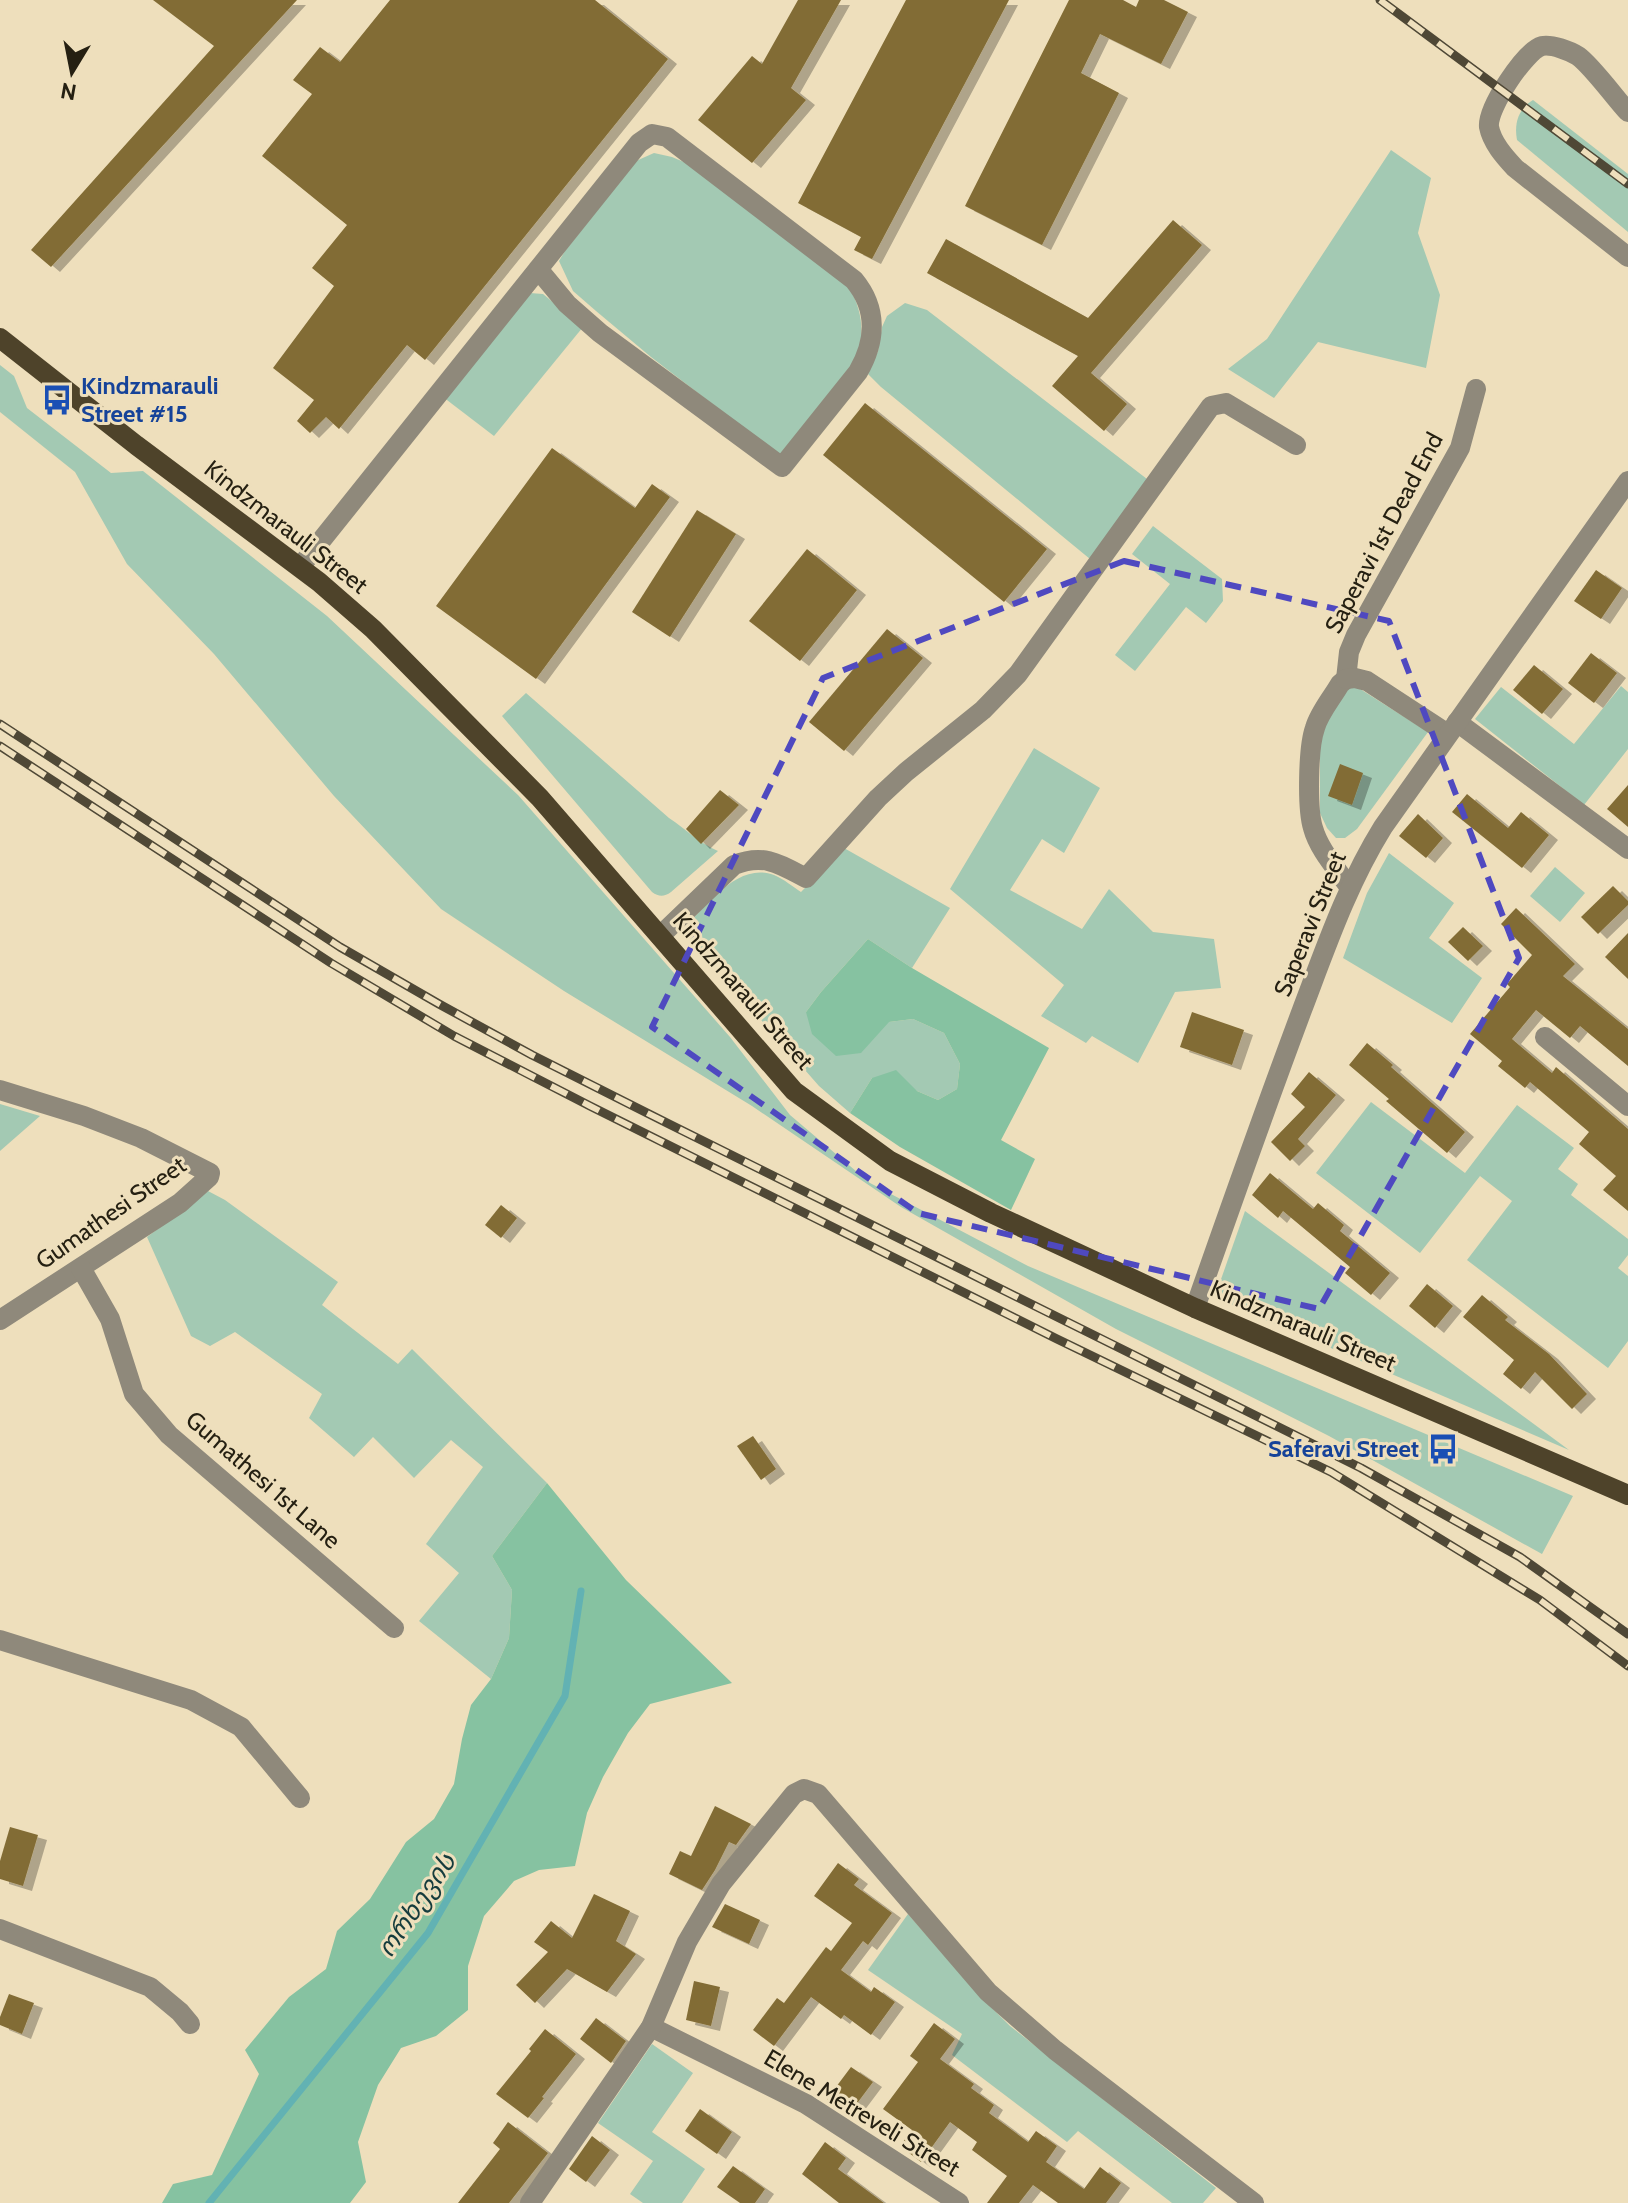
<svg xmlns="http://www.w3.org/2000/svg" width="1628" height="2203" font-family="Cabin,'Noto Sans Georgian',sans-serif">
<style>
.green{fill:#a3c9b3}
.forest{fill:#86c2a1}
.lines{fill:none;stroke-linecap:round;stroke-linejoin:round}
.stream{stroke:#62b2b3;stroke-width:7}
.building{fill:#826c35;filter:url(#shadow)}
.minor{stroke:#8f897b;stroke-width:20}
.major{stroke:#4e432a;stroke-width:20}
.rail-casing{stroke:#4f4836;stroke-width:9}
.rail{stroke:#eedfbc;stroke-width:6;stroke-dasharray:18;stroke-linecap:butt}
.marked{fill:none;stroke:#4f49c0;stroke-width:6;stroke-dasharray:16 10;stroke-linejoin:round}
.labels{text-anchor:middle;stroke-width:6;stroke-linejoin:round;paint-order:stroke}
.transit-label{font-size:24px;font-weight:bold;fill:#164399;stroke:#eedfbc;text-anchor:start}
.street-label{font-size:24px;fill:#252012;stroke:#eedfbc}
.water-label{font-size:26px;font-style:italic;fill:#153c3d;stroke:#eedfbc}
</style>
<defs>
<filter id="shadow"><feDropShadow dx="9" dy="5" stdDeviation="0" flood-color="#0004"/></filter>
</defs>
<rect width="100%" height="100%" fill="#eedfbc"/>
<g class="green">
<path d="M1533 100 1628 174V232L1517 140C1514 124 1518 109 1533 100Z"/>
<polygon points="1391,150 1431,178 1418,233 1440,295 1426,368 1318,342 1274,398 1228,369 1267,339"/>
<path d="M654 153 672 157 691 165 849 286C864 315 865 336 854 367L780 456 651 357 596 311 573 291 559 261 565 251 636 161Z"/>
<polygon points="530,293 543,294 583,327 494,436 443,397"/>
<polygon points="905,303 927,310 1147,479 1090,559 881,387 868,374 878,351 882,327 887,316"/>
<polygon points="0,365 14,376 27,408 111,473 143,471 327,616 518,795 730,1037 790,1115 870,1183 1028,1266 1573,1496 1542,1554 1329,1436 1116,1329 901,1207 752,1106 564,991 441,909 334,796 214,654 127,564 75,472 0,412"/>
<polygon points="1153,526 1222,579 1223,601 1206,623 1186,607 1135,671 1115,655 1170,584 1132,554"/>
<polygon points="1621,686 1628,692 1628,749 1584,805 1475,719 1501,687 1574,744"/>
<polygon points="1351,687 1357,687 1428,732 1357,829 1345,838 1336,838 1327,828 1320,813 1320,737 1338,694"/>
<path d="M526 693 669 818C686 829 699 843 718 851L671 892C664 897 659 897 652 892L502 716Z"/>
<polygon points="1034,748 1100,788 1064,853 1042,839 1010,890 1082,929 1109,889 1153,932 1214,939 1221,988 1175,992 1138,1063 1092,1036 1086,1043 1041,1016 1064,985 950,889"/>
<path d="M844 848 950 908 912 968 868 939 821 992 806 1012 889 1022 913 1019 944 1033 960 1064 957 1089 938 1100 917 1091 872 1078 850 1113 819 1086 682 930C706 907 737 861 774 875 784 879 793 887 801 892Z"/>
<polygon points="1389,853 1454,903 1429,938 1482,978 1452,1023 1343,958 1367,893"/>
<polygon points="1555,867 1585,893 1560,922 1530,896"/>
<polygon points="1371,1102 1465,1173 1517,1105 1574,1148 1558,1169 1578,1184 1571,1195 1628,1239 1628,1255 1618,1268 1628,1276 1628,1341 1608,1368 1467,1260 1512,1201 1480,1176 1420,1253 1316,1173"/>
<polygon points="0,1104 40,1116 0,1151"/>
<polygon points="208,1191 225,1200 338,1282 322,1305 398,1364 412,1349 547,1483 492,1556 512,1590 509,1638 491,1679 419,1621 459,1573 426,1544 483,1467 451,1440 414,1478 373,1437 354,1457 309,1418 322,1394 235,1332 210,1346 191,1336 147,1237"/>
<polygon points="1245,1211 1569,1450 1237,1308 1222,1299 1219,1285"/>
<polygon points="908,1914 978,1994 1010,2026 1216,2188 1203,2203 1172,2203 1078,2131 1067,2142 952,2055 962,2034 868,1970"/>
<polygon points="652,2044 693,2073 652,2132 705,2169 682,2203 643,2203 630,2194 653,2161 598,2123"/>
</g>
<g class="forest">
<polygon points="868,939 912,968 1049,1048 1001,1140 1035,1159 1011,1210 900,1147 850,1113 872,1078 896,1070 917,1091 938,1100 957,1089 960,1064 944,1033 913,1019 889,1022 861,1053 836,1056 812,1034 806,1012 821,992"/>
<polygon points="547,1483 626,1580 732,1683 650,1704 628,1733 603,1777 587,1813 575,1866 539,1870 514,1881 484,1916 468,1966 468,2010 436,2036 401,2048 378,2085 358,2142 366,2182 350,2203 162,2203 173,2184 212,2175 259,2074 245,2050 289,1997 326,1969 337,1931 370,1899 406,1842 434,1819 454,1784 462,1739 471,1705 491,1679 509,1638 512,1590 492,1556"/>
</g>
<g class="lines">
<polyline class="stream" points="209,2203 428,1933 565,1696 581,1591"/>
</g>
<g class="building">
<polygon points="153,0 297,0 51,267 31,250 214,46"/>
<polygon points="390,0 595,0 668,59 425,360 407,345 339,429 326,417 310,433 297,421 314,400 273,368 334,286 312,268 347,225 262,156 312,94 293,80 320,47 340,62"/>
<polygon points="798,0 841,0 791,88 806,100 752,163 698,120 752,56 762,64"/>
<polygon points="906,0 1009,0 872,259 854,250 861,237 798,203"/>
<polygon points="1069,0 1123,0 1136,7 1139,0 1164,0 1188,12 1161,64 1100,34 1081,73 1119,93 1042,245 965,206"/>
<polygon points="1173,220 1202,245 1091,373 1127,404 1104,431 1052,386 1078,356 927,273 946,239 1088,318"/>
<polygon points="865,403 1047,549 1004,602 823,455"/>
<polygon points="552,448 635,508 652,484 670,497 536,679 436,606"/>
<polygon points="697,510 736,534 670,637 632,612"/>
<polygon points="807,549 857,590 800,661 749,621"/>
<polygon points="1596,570 1622,588 1601,619 1574,601"/>
<polygon points="887,629 923,658 844,751 809,722"/>
<polygon points="1591,653 1617,673 1594,703 1568,683"/>
<polygon points="1534,665 1563,689 1542,714 1513,690"/>
<polygon points="1340,764 1363,773 1352,805 1328,796"/>
<polygon points="1628,785 1628,827 1607,809"/>
<polygon points="720,790 739,805 701,844 686,829"/>
<polygon points="1467,794 1508,828 1521,812 1549,835 1522,868 1452,812"/>
<polygon points="1418,814 1443,838 1426,858 1399,836"/>
<polygon points="1613,886 1628,901 1628,905 1598,934 1581,917"/>
<polygon points="1516,908 1575,964 1563,976 1628,1029 1628,1066 1580,1026 1570,1038 1536,1010 1512,1039 1552,1073 1556,1067 1628,1129 1628,1211 1603,1190 1616,1176 1579,1144 1589,1132 1530,1082 1525,1088 1498,1066 1502,1061 1470,1034 1510,987 1507,984 1532,955 1501,924"/>
<polygon points="1463,927 1483,946 1468,961 1448,942"/>
<polygon points="1628,933 1628,979 1605,957"/>
<polygon points="1192,1012 1244,1030 1232,1065 1180,1047"/>
<polygon points="1367,1043 1393,1065 1391,1067 1465,1132 1447,1153 1386,1101 1389,1099 1349,1065"/>
<polygon points="1309,1072 1336,1095 1298,1139 1305,1146 1290,1161 1271,1142 1305,1107 1291,1094"/>
<polygon points="1270,1173 1313,1209 1318,1203 1344,1225 1340,1231 1390,1273 1371,1295 1345,1273 1350,1267 1283,1211 1278,1218 1252,1195"/>
<polygon points="501,1205 517,1218 501,1238 485,1225"/>
<polygon points="1427,1284 1453,1306 1435,1328 1409,1306"/>
<polygon points="1482,1295 1508,1317 1505,1320 1549,1354 1587,1394 1572,1409 1535,1372 1521,1389 1503,1374 1514,1360 1463,1317"/>
<polygon points="753,1436 776,1469 761,1480 737,1446"/>
<polygon points="715,1806 751,1824 736,1845 729,1842 715,1870 702,1890 669,1874 680,1851 691,1856"/>
<polygon points="10,1827 38,1835 23,1886 0,1879 0,1861"/>
<polygon points="838,1863 859,1879 854,1885 892,1913 868,1945 863,1941 841,1970 871,1992 874,1987 895,2002 871,2035 844,2015 841,2019 811,1997 774,2046 753,2030 777,1998 784,2003 826,1947 831,1951 852,1923 814,1896"/>
<polygon points="594,1894 630,1911 616,1941 636,1954 607,1992 567,1969 535,2003 516,1985 548,1952 534,1942 551,1921 572,1938"/>
<polygon points="725,1904 760,1920 749,1944 712,1927"/>
<polygon points="694,1981 720,1987 711,2026 686,2020"/>
<polygon points="9,1994 34,2003 22,2034 0,2025 0,2017"/>
<polygon points="596,2018 626,2041 611,2063 580,2039"/>
<polygon points="934,2023 955,2039 940,2059 974,2084 971,2088 994,2105 989,2113 1028,2142 1036,2131 1057,2146 1046,2162 1084,2189 1100,2167 1121,2183 1106,2203 1058,2203 1033,2185 1019,2203 987,2203 1007,2176 972,2150 977,2142 950,2122 921,2162 900,2146 912,2130 883,2109 918,2062 910,2056"/>
<polygon points="545,2029 576,2054 542,2097 544,2098 528,2118 496,2094 531,2051 529,2049"/>
<polygon points="851,2067 873,2082 849,2114 827,2099"/>
<polygon points="700,2109 732,2132 717,2154 685,2131"/>
<polygon points="508,2122 548,2153 509,2203 458,2203 500,2149 493,2143"/>
<polygon points="592,2136 610,2150 586,2182 569,2169"/>
<polygon points="825,2142 846,2158 838,2169 884,2203 839,2203 802,2174"/>
<polygon points="733,2166 765,2189 755,2203 740,2203 717,2187"/>
</g>
<g class="lines">
<g class="minor">
<path d="M1628 112C1615 98 1592 66 1578 56 1570 51 1552 44 1542 46 1525 51 1487 108 1489 127 1492 143 1505 157 1515 168L1628 257"/>
<path d="M300 567 639 143 652 134 667 137 854 280C878 309 876 341 858 372L782 467 600 333 567 304 538 269"/>
<polyline points="1346,679 1349,652 1356,635 1460,448 1476,389"/>
<path d="M1346 679 1340 684C1332 698 1319 713 1315 728 1308 747 1307 809 1313 828 1319 850 1337 869 1350 888"/>
<polyline points="1346,679 1355,678 1367,681 1448,734"/>
<polyline points="1457,722 1628,849"/>
<path d="M660 936 734 865C764 853 780 864 806 878L878 798 906 772 983 710 1018 674 1211 406 1226 403 1296 445"/>
<polyline points="1545,1037 1628,1106"/>
<polyline points="0,1090 84,1116 141,1138 210,1173 209,1177 180,1203 0,1320"/>
<polyline points="81,1268 110,1319 134,1394 169,1435 394,1628"/>
<path d="M1195 1308C1230 1208 1265 1109 1302 1010 1326 947 1347 885 1383 827L1628 481"/>
<polyline points="0,1640 191,1700 241,1727 300,1798"/>
<polyline points="0,1929 150,1987 180,2012 190,2024"/>
<polyline points="651,2027 806,2104 959,2203"/>
<polyline points="530,2203 651,2027 687,1942 721,1884 794,1794 804,1789 818,1794 988,1992 1055,2050 1254,2203"/>
</g>
<polyline class="major" points="0,338 136,445 319,582 373,629 540,798 794,1091 890,1161 991,1213 1195,1308 1628,1495"/>
<g class="rail-casing">
<g id="rail">
<polyline points="1380,0 1628,184"/>
<polyline points="0,724 340,947 439,1004 532,1055 667,1123 1361,1468 1520,1557 1628,1634"/>
<polyline points="0,746 331,963 454,1036 590,1106 1057,1339 1331,1472 1540,1600 1628,1666"/>
</g>
</g>
<use href="#rail" class="rail"/>
</g>
<path class="marked" d="M1124 561 1389 621 1519 958 1319 1309 918 1213 652 1027 823 678Z"/>
<defs>
<g id="bus-bare" transform="scale(2.4)"><path d="M-5-6H5V4H4V6H2V4H-2V6H-4V4H-5ZM-3.5-4V0h7V-4ZM-3.5 1.2v1.5H-2V1.2ZM2 1.2v1.5H3.5V1.2Z" fill="#1a4fb4" stroke="#eedfbc" stroke-width="2.5" paint-order="stroke"/></g>
</defs>
<g fill-rule="evenodd">
<use href="#bus-bare" x="57" y="400"/>
<use href="#bus-bare" x="1443" y="1449"/>
</g>
<g class="labels">
<g class="transit-label">
<text x="81" y="394">Kindzmarauli<tspan x="81" dy="28">Street #15</tspan></text>
<text x="1419" y="1457" text-anchor="end">Saferavi Street</text>
</g>
<g class="street-label">
<text transform="translate(286 527) rotate(38)" y="8">Kindzmarauli Street</text>
<text transform="translate(1384 533) rotate(-62)" y="8">Saperavi 1st Dead End</text>
<text transform="translate(1310 924) rotate(-68)" y="8">Saperavi Street</text>
<text transform="translate(743 991) rotate(49)" y="8">Kindzmarauli Street</text>
<text transform="translate(111 1213) rotate(-35)" y="8">Gumathesi Street</text>
<text transform="translate(1303 1326) rotate(23)" y="8">Kindzmarauli Street</text>
<text transform="translate(263 1480) rotate(41)" y="8">Gumathesi 1st Lane</text>
<text transform="translate(862 2113) rotate(31)" y="8">Elene Metreveli Street</text>
</g>
<g class="water-label">
<text transform="translate(416 1905) rotate(-56)" y="9">ორხევის</text>
</g>
</g>
<g transform="translate(72 72) rotate(190)" stroke="#eedfbc" stroke-width="6" paint-order="stroke">
<path d="M0-6L14 30L0 20L-14 30Z" fill="#252012"/>
<text y="-12" font-size="22" font-weight="bold" text-anchor="middle" fill="#252012">N</text>
</g>
</svg>
